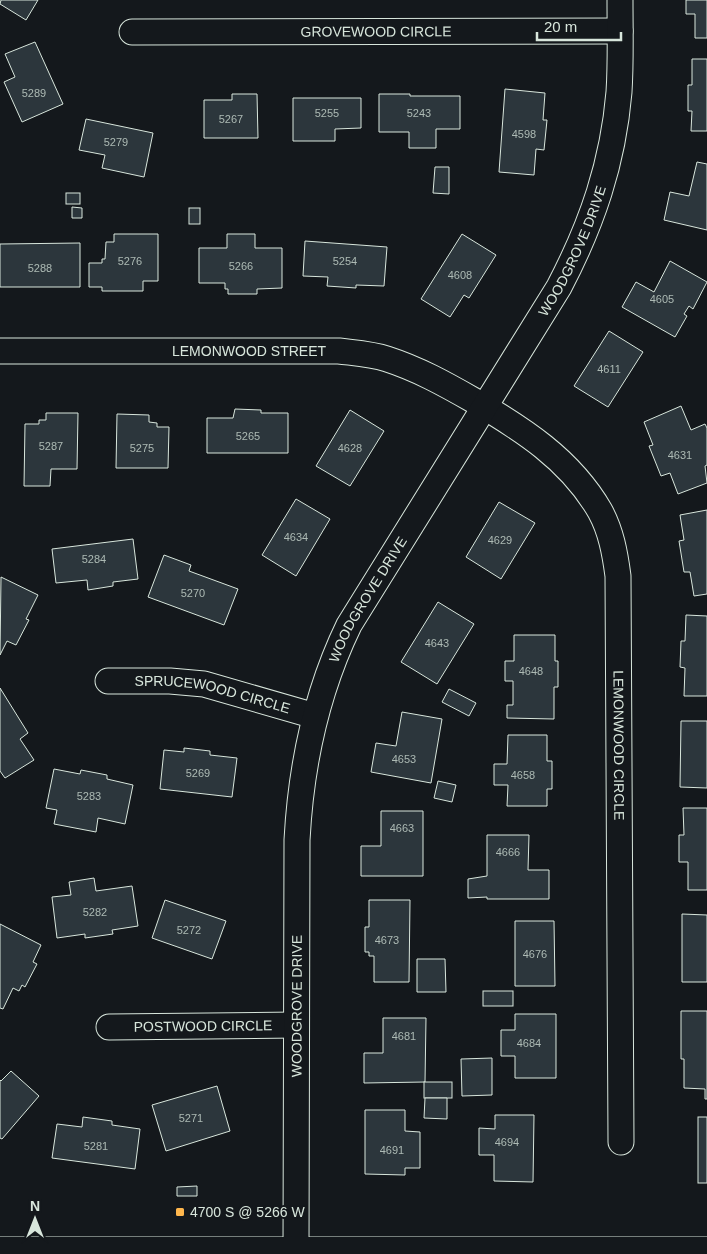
<svg xmlns="http://www.w3.org/2000/svg" width="707" height="1254" font-family="Helvetica,sans-serif">
<style>
.building{fill:#2c363c;stroke:#d8e6dc}
.lines{fill:none;stroke-linecap:round;stroke-linejoin:round}
.minor-casing{stroke:#d8e6dc;stroke-width:27}
.secondary-casing{stroke:#d8e6dc;stroke-width:29}
.minor{stroke:#14181c;stroke-width:25}
.secondary{stroke:#14181c;stroke-width:28}
.poi-dot{fill:#ffb74d;stroke:#14181c;stroke-width:2}
.labels{text-anchor:middle;stroke-width:4;stroke-linejoin:round;paint-order:stroke}
.number-label{font-size:11px;fill:#adbab4}
.street-label{font-size:14px;fill:#d8e6dc;stroke:#14181c}
.poi-label{font-size:14px;fill:#d8e6dc;stroke:#14181c;text-anchor:start}
</style>
<rect width="100%" height="100%" fill="#14181c"/>
<g class="building">
<polygon points="1,0 38,0 26,20 0,4"/>
<polygon points="686,0 707,0 707,38 695,38 695,14 686,14"/>
<polygon points="35,42 63,104 22,122 4,82 15,77 5,54"/>
<polygon points="692,59 707,59 707,131 691,131 692,111 688,111 688,85 692,85"/>
<polygon points="505,89 545,93 543,120 547,120 544,150 536,149 534,175 499,172"/>
<polygon points="232,94 257,94 258,138 204,138 204,100 232,100"/>
<polygon points="379,94 410,94 410,96 460,96 460,129 436,129 436,148 409,148 409,132 379,132"/>
<polygon points="293,98 361,98 361,128 335,129 335,141 293,141"/>
<polygon points="86,119 153,133 144,177 102,168 105,155 79,150"/>
<polygon points="697,162 707,164 707,230 664,220 670,192 689,196"/>
<polygon points="435,167 449,167 449,194 433,193"/>
<rect x="66" y="193" width="14" height="11"/>
<polygon points="72,207 82,208 82,218 72,218"/>
<rect x="189" y="208" width="11" height="16"/>
<polygon points="114,234 158,234 158,281 143,281 143,291 102,291 102,287 89,287 89,263 102,263 102,259 105,259 106,242 114,242"/>
<polygon points="227,234 255,234 255,248 282,248 282,288 257,289 257,294 228,294 228,289 225,289 225,283 199,283 199,248 227,248"/>
<polygon points="462,234 496,255 469,298 464,295 450,317 421,299"/>
<polygon points="305,241 387,247 384,286 356,285 356,288 327,286 328,277 303,276"/>
<polygon points="80,243 80,287 0,287 0,244"/>
<polygon points="670,261 707,282 693,309 689,306 684,314 687,316 675,337 622,307 636,282 654,292"/>
<polygon points="609,331 643,352 608,407 574,386"/>
<polygon points="681,406 691,430 705,424 707,428 707,465 705,466 707,483 678,494 670,473 661,476 649,446 653,445 644,422"/>
<polygon points="235,409 261,410 261,413 288,413 288,453 207,453 207,418 233,418"/>
<polygon points="350,410 384,431 350,486 316,466"/>
<polygon points="46,413 78,413 77,469 51,469 50,486 24,486 25,424 39,424 39,420 46,420"/>
<polygon points="117,414 149,415 149,422 157,423 157,427 169,427 168,468 116,468"/>
<polygon points="296,499 330,519 296,576 262,555"/>
<polygon points="499,502 535,523 501,579 466,557"/>
<polygon points="707,510 707,594 694,596 690,572 684,572 679,541 684,540 680,515"/>
<polygon points="133,539 138,579 113,582 113,586 88,590 87,580 56,583 52,549"/>
<polygon points="164,555 191,565 189,571 238,589 224,625 148,597"/>
<polygon points="1,577 38,595 26,619 29,620 16,645 7,641 0,655"/>
<polygon points="438,602 474,624 437,684 401,662"/>
<polygon points="686,615 707,616 707,696 684,696 685,668 680,667 681,641 685,641"/>
<polygon points="514,635 555,635 555,661 558,661 558,687 554,687 554,719 507,718 507,705 513,705 513,681 505,681 505,661 514,661"/>
<polygon points="0,688 28,733 20,739 34,760 5,778 0,771"/>
<polygon points="449,689 476,703 469,716 442,702"/>
<polygon points="402,712 442,719 431,783 371,772 376,743 396,746"/>
<polygon points="681,721 707,721 707,788 680,787"/>
<polygon points="508,735 547,735 547,761 552,761 552,789 547,789 547,806 507,806 508,785 494,785 494,764 507,764"/>
<polygon points="184,748 210,751 210,755 237,758 232,797 160,789 164,750 184,752"/>
<polygon points="54,769 80,774 81,770 107,775 107,779 133,785 125,824 98,818 96,832 54,824 57,810 46,808"/>
<polygon points="438,781 456,785 452,802 434,798"/>
<polygon points="683,808 707,808 707,890 688,890 688,862 679,862 679,835 684,835"/>
<polygon points="381,811 423,811 423,876 361,876 361,846 381,846"/>
<polygon points="487,835 529,835 528,870 549,870 549,899 487,899 487,897 468,898 468,879 487,876"/>
<polygon points="94,878 96,891 132,886 138,926 112,930 113,934 85,938 85,934 57,938 52,897 71,895 69,882"/>
<polygon points="165,900 226,921 212,959 152,938"/>
<polygon points="369,900 410,900 409,982 374,982 374,956 369,956 369,952 365,952 365,927 369,927"/>
<polygon points="682,914 707,915 707,982 682,982"/>
<polygon points="515,921 554,921 555,986 515,986"/>
<polygon points="0,924 41,945 33,962 37,964 25,987 22,985 19,991 13,988 3,1009 0,1008"/>
<polygon points="417,959 445,959 446,992 417,992"/>
<rect x="483" y="991" width="30" height="15"/>
<polygon points="681,1011 707,1011 707,1099 705,1099 705,1089 684,1088 684,1059 681,1059"/>
<polygon points="515,1014 556,1014 556,1078 515,1078 515,1056 501,1056 501,1030 515,1030"/>
<polygon points="383,1018 426,1018 425,1082 364,1083 364,1053 383,1053"/>
<polygon points="492,1058 492,1095 462,1096 461,1059"/>
<polygon points="11,1071 39,1096 2,1139 0,1138 0,1080 1,1081"/>
<rect x="424" y="1082" width="28" height="16"/>
<polygon points="217,1086 230,1131 166,1151 152,1105"/>
<polygon points="425,1098 447,1098 447,1119 424,1118"/>
<polygon points="365,1110 405,1110 405,1131 420,1132 420,1168 405,1168 405,1175 365,1174"/>
<polygon points="495,1115 534,1115 533,1182 494,1181 494,1155 479,1155 479,1128 495,1129"/>
<polygon points="83,1117 112,1121 112,1125 140,1129 135,1169 52,1158 57,1124 82,1127"/>
<rect x="698" y="1117" width="9" height="66"/>
<polygon points="197,1186 197,1196 177,1196 177,1187"/>
</g>
<g class="lines">
<g class="minor-casing">
<g id="minor">
<path id="s1" d="M132 32 620 31"/>
<path id="s2" d="M0 351H339C355 353 372 354 387 359 418 369 445 384 473 400 522 429 570 459 600 511 611 531 615 553 618 576L621 1142"/>
<path id="s3" d="M108 681H170L204 684 315 716"/>
<path id="s4" d="M109 1027 296 1025"/>
<path id="s5" d="M296 1250 297 840C301 765 316 693 349 625L559 287C592 224 613 163 619 92 621 61 620 30 620 0"/>
</g>
</g>
<g class="secondary-casing">
<polyline id="secondary" points="0,1251 707,1251"/>
</g>
<use href="#minor" class="minor"/>
<use href="#secondary" class="secondary"/>
</g>
<rect class="poi-dot" x="175" y="1207" width="10" height="10" rx="2.5"/>
<g class="labels">
<g class="number-label">
<text x="34" y="97">5289</text>
<text x="327" y="117">5255</text>
<text x="419" y="117">5243</text>
<text x="231" y="123">5267</text>
<text x="524" y="138">4598</text>
<text x="116" y="146">5279</text>
<text x="130" y="265">5276</text>
<text x="345" y="265">5254</text>
<text x="241" y="270">5266</text>
<text x="40" y="272">5288</text>
<text x="460" y="279">4608</text>
<text x="662" y="303">4605</text>
<text x="609" y="373">4611</text>
<text x="248" y="440">5265</text>
<text x="51" y="450">5287</text>
<text x="142" y="452">5275</text>
<text x="350" y="452">4628</text>
<text x="680" y="459">4631</text>
<text x="296" y="541">4634</text>
<text x="500" y="544">4629</text>
<text x="94" y="563">5284</text>
<text x="193" y="597">5270</text>
<text x="437" y="647">4643</text>
<text x="531" y="675">4648</text>
<text x="404" y="763">4653</text>
<text x="198" y="777">5269</text>
<text x="523" y="779">4658</text>
<text x="89" y="800">5283</text>
<text x="402" y="832">4663</text>
<text x="508" y="856">4666</text>
<text x="95" y="916">5282</text>
<text x="189" y="934">5272</text>
<text x="387" y="944">4673</text>
<text x="535" y="958">4676</text>
<text x="404" y="1040">4681</text>
<text x="529" y="1047">4684</text>
<text x="191" y="1122">5271</text>
<text x="507" y="1146">4694</text>
<text x="96" y="1150">5281</text>
<text x="392" y="1154">4691</text>
</g>
<g class="street-label">
<text dy="5" stroke="none"><textPath href="#s1" startOffset="244">GROVEWOOD CIRCLE</textPath></text>
<text dy="5" stroke="none"><textPath href="#s5" startOffset="1069">WOODGROVE DRIVE</textPath></text>
<text dy="5" stroke="none"><textPath href="#s2" startOffset="249">LEMONWOOD STREET</textPath></text>
<text dy="5" stroke="none"><textPath href="#s5" startOffset="664">WOODGROVE DRIVE</textPath></text>
<text dy="5" stroke="none"><textPath href="#s3" startOffset="106">SPRUCEWOOD CIRCLE</textPath></text>
<text dy="5" stroke="none"><textPath href="#s2" startOffset="891">LEMONWOOD CIRCLE</textPath></text>
<text dy="5" stroke="none"><textPath href="#s5" startOffset="244">WOODGROVE DRIVE</textPath></text>
<text dy="5" stroke="none"><textPath href="#s4" startOffset="94">POSTWOOD CIRCLE</textPath></text>
</g>
<g class="poi-label">
<text x="190" y="1217">4700 S @ 5266 W</text>
</g>
</g>
<g transform="translate(35 1219)" stroke="#14181c" stroke-width="4" paint-order="stroke">
<path d="M0-4L9 19L0 12L-9 19Z" fill="#d8e6dc"/>
<text y="-8" font-size="14" font-weight="bold" text-anchor="middle" fill="#d8e6dc">N</text>
</g>
<path d="M537 32v8h84v-8" fill="none" stroke="#d8e6dc" stroke-width="2.5"/>
<text x="544" y="32" font-size="15" fill="#d8e6dc" stroke="#14181c" stroke-width="4" paint-order="stroke">20 m</text>
</svg>
